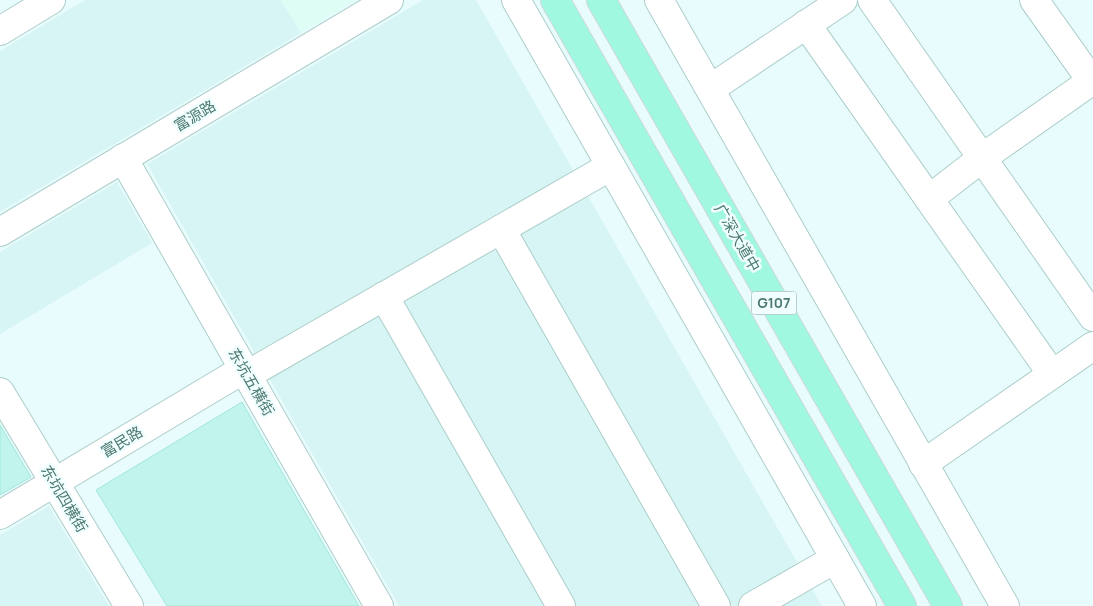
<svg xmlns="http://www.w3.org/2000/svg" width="1093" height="606" font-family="Manrope,'Noto Sans SC',sans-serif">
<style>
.residential{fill:#d7f5f4}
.commercial{fill:#ddfdf5}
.building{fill:#c0f4ec;stroke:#a0e7db}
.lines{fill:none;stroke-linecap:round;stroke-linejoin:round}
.minor-casing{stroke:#abceca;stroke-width:30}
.highway-casing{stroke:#cdd9d7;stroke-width:30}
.minor{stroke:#fff;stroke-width:28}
.highway{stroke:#9ff8df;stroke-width:28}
.labels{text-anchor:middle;stroke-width:5;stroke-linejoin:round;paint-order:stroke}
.shield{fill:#f1feff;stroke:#7da19b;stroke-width:1}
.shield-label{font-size:14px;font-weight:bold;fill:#4b7970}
.street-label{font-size:15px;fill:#4b7970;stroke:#f1feff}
</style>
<rect width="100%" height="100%" fill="#e9fcfd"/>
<g class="residential">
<polygon points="85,0 281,0 301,33 0,212 0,51"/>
<polygon points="423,0 476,0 822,606 399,606 147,164"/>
<polygon points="117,182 152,243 0,334 0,252"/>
<polygon points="49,506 109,606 0,606 0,535"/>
</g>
<polygon class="commercial" points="281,0 356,0 301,33"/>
<g class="building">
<polygon points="242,402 259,432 359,606 167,606 96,490"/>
<polygon points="0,425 31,477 0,495"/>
</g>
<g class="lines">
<g class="minor-casing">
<g id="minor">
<polyline points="516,0 862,606"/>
<polyline points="659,0 1005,606"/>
<polyline points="872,0 1093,317"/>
<polyline points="1034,0 1093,83"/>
<polyline points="806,24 1052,374"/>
<polyline points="0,31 51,0"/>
<polyline points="710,89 843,0"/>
<polyline points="123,158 379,606"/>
<polyline points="929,199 982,158 1093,80"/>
<polyline points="501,229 716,606"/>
<polyline points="0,232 389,0"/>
<polyline points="384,296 561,606"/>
<polyline points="247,375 611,166"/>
<polyline points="0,392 129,606"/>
<polyline points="923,464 1093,346"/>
<polyline points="0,515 244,369"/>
<polyline points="753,606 835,559"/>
</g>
</g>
<g class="highway-casing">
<g id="highway">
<polyline points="555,0 902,606"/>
<polyline points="601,0 948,606"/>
</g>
</g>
<use href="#minor" class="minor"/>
<use href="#highway" class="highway"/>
</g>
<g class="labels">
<rect class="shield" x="751.5" y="291.5" width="45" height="23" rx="4"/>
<g class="shield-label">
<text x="774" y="308">G107</text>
</g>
<g class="street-label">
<text transform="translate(195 116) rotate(-31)" y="5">富源路</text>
<text transform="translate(737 238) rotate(60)" y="5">广深大道中</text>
<text transform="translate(251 382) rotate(60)" y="5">东坑五横街</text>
<text transform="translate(122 442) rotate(-31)" y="5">富民路</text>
<text transform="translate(64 499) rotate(59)" y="5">东坑四横街</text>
</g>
</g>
</svg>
